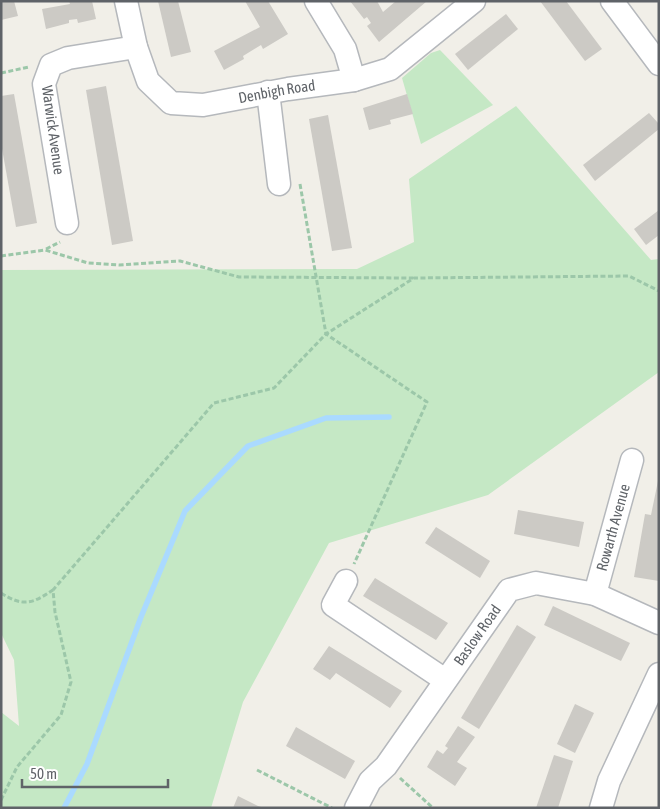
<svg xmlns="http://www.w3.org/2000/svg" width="660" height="809" font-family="'Asap Condensed',sans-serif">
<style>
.green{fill:#c5e8c5}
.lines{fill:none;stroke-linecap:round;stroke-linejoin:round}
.stream{stroke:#aadaff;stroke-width:5.5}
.building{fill:#cccac5}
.minor-casing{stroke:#b5b8bc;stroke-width:25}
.path{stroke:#9cc7a9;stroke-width:3;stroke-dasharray:5 2.5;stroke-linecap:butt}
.minor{stroke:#fff;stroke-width:22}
.labels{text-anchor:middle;stroke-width:4;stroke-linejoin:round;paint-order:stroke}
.street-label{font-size:15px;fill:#5f6368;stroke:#fff}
</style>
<rect width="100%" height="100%" fill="#f1efe8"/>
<g class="green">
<polygon points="440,50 493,105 421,144 402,78 431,53"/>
<polygon points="516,106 651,260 659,259 659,372 488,495 329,543 243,702 211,808 1,808 1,712 19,726 14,660 1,633 1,270 357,269 414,242 409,179"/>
</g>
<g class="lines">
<polyline class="stream" points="64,808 87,764 141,617 185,511 248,446 326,418 389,417"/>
</g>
<g class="building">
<polygon points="1,1 14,1 18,16 1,20"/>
<polygon points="69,1 92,1 96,19 78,23 77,19 69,20 69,23 46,29 42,9 70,4"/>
<polygon points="158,1 178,1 191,52 171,57"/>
<polygon points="245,1 268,1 288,34 263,49 261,45 243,56 244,59 224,70 214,51 260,27"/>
<polygon points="350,1 377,1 383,12 396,1 427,1 379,42 367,26 371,23 367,17 364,19"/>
<polygon points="540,1 566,1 602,49 585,61"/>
<polygon points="506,14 518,29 468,70 455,54"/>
<polygon points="106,86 133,241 112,245 86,90"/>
<polygon points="14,94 37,223 16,227 1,143 1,96"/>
<polygon points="407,94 413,114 390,120 391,124 369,130 363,108"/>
<polygon points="649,113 659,124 659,129 595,181 583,165"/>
<polygon points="328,115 352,248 332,251 309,119"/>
<polygon points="659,210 659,235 646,245 634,229"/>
<polygon points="658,481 659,481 659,581 634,577 645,514 651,515"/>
<polygon points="518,510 584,522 579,547 514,534"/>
<polygon points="436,527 490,561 480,578 425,543"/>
<polygon points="375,578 448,623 436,640 363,596"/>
<polygon points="553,606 630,643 621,661 544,625"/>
<polygon points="517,625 536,637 479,729 461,718"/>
<polygon points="329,646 402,691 390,708 336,673 330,680 313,669"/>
<polygon points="575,704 594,713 575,753 557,744"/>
<polygon points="458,726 475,737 457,762 467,768 455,786 427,767 437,750 443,754 448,748 445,746"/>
<polygon points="296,727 355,761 345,779 286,746"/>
<polygon points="554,755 573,761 558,808 536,808"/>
<polygon points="238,796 258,806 264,808 233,808"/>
</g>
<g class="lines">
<g class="minor-casing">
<g id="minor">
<path id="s1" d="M126 1 136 47 148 81 171 103 203 105 288 89 354 80 390 69 474 1"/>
<polyline points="316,1 345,49 354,80"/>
<polyline points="612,1 659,64"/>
<polyline points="268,92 279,184"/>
<polyline points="67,223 44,84 51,65 68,58 136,47"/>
<polyline points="346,581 333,605 445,680"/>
<path id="s2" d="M595 594 632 460"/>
<path id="s3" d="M356 808 370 781 386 766 509 590 536 583 595 594 659 623"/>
<polyline points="601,808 609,781 659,674"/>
</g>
</g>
<g class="path">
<polyline points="1,73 29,67"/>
<polyline points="300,184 326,334 427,402 354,564"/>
<polyline points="46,249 60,242"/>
<polyline points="1,256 45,250 88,263 119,265 180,261 239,277 413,278"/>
<path d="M1 593C23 607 32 604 53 590"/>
<polyline points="257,770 332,808"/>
<polyline points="400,778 433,808"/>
<polyline points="1,800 17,767 61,715 71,682 55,612 53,590 214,403 274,388 326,334 414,278 629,276 659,291"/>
</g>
<use href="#minor" class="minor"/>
</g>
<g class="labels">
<g class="street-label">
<text dy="5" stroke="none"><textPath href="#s1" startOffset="222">Denbigh Road</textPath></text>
<text transform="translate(53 130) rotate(82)" y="5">Warwick Avenue</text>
<text dy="5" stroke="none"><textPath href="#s2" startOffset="69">Rowarth Avenue</textPath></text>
<text dy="5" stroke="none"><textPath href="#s3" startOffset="212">Baslow Road</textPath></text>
</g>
</g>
<rect width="660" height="809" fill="none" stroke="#5f6368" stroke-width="5"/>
<path d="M22 779v8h146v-8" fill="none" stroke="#5f6368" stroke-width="2.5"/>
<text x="30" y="779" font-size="15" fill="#5f6368" stroke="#ffffff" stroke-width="4" paint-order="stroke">50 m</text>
</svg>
